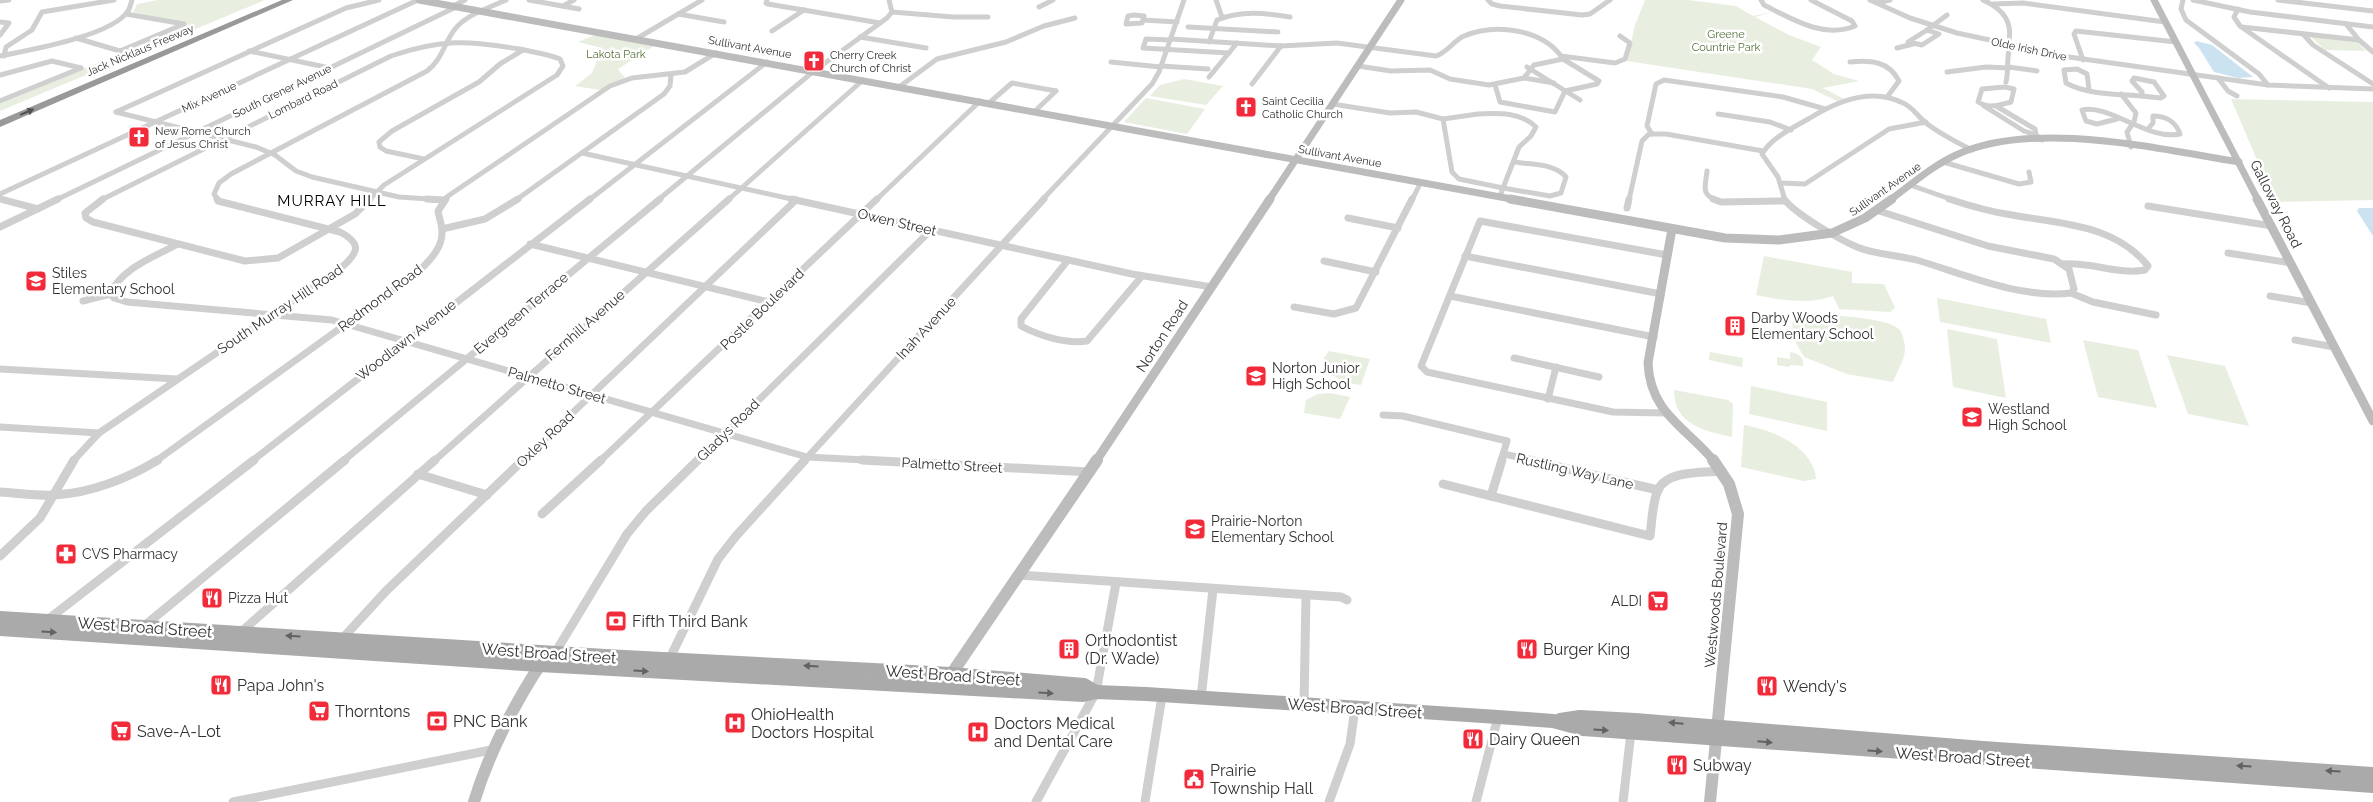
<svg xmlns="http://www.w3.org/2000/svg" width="2373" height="802" font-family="Raleway,sans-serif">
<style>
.green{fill:#e8efe0}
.water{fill:#cbe2f0}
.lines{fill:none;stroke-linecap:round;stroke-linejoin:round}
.street-far2{stroke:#cfcfcf;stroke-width:5}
.street-far1{stroke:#cfcfcf;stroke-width:7}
.street{stroke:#cfcfcf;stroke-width:9}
.secondary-far2{stroke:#bcbcbc;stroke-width:7}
.secondary-far1{stroke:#bcbcbc;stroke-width:9}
.secondary{stroke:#bcbcbc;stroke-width:12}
.primary{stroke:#aaa;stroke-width:14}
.highway{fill:#999;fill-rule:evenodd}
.oneway{fill:#515151}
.oneway2{fill:#626262}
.labels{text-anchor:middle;stroke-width:5;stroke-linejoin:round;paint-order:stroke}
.far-park-label{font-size:11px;fill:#55723b;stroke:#fff}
.far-street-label{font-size:11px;fill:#323232;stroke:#fff}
.far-poi-label{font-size:11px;fill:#323232;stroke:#fff;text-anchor:start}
.street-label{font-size:14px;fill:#323232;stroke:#fff}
.poi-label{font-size:14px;fill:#323232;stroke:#fff;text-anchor:start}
.neighbourhood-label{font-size:15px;letter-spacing:1px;fill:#000;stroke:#fff}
.near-poi-label{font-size:16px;fill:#323232;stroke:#fff;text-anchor:start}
.near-street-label{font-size:16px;fill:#323232;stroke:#fff}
</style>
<rect width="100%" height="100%" fill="#fff"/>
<g class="green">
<polygon points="158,0 265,0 0,111 0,104 189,25 133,12 137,4"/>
<polygon points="1645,0 1688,0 1736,6 1753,16 1772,12 1755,17 1789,35 1821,47 1812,60 1834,74 1859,81 1823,88 1844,99 1837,101 1812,89 1627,61 1635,25"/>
<polygon points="595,35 654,46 618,69 625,78 600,90 575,86 592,73 602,48 578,42"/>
<polygon points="2310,36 2357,42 2366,51 2325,50"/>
<polygon points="1184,79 1223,86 1206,105 1150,96 1160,85"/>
<polygon points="1146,98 1205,109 1187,134 1124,122"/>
<polygon points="2231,99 2373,102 2373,200 2275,202"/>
<path d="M1764 256 1852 272V283L1884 284 1895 308 1890 312 1839 309 1833 296C1809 305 1780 300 1756 295Z"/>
<polygon points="1937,298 2046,319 2051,343 1940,322"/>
<path d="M1793 313C1814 315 1886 315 1900 330 1903 335 1905 343 1905 349 1905 359 1897 372 1893 382L1847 374 1804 357 1792 336Z"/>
<polygon points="1947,329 1997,339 2006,398 1953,387"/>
<polygon points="2083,340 2138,350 2157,408 2098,397"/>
<path d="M1329 351 1370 359 1361 385C1345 383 1335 379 1324 367V358Z"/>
<polygon points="1710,352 1743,358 1742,367 1709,360"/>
<path d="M1790 352C1799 354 1804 357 1803 366L1790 365V367L1777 365V357L1790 359Z"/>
<polygon points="2167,355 2225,366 2249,426 2188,414"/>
<polygon points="1751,386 1827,402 1827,431 1749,414"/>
<path d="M1674 390 1728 400 1733 404 1732 437C1703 431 1674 424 1674 390Z"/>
<polygon points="1330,393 1350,397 1340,419 1304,413 1306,400 1318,394"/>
<path d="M1744 425C1772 430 1813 446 1816 479L1803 481 1741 467Z"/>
</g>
<g class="water">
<polygon points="2196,41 2212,45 2253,77 2238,78 2214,72 2199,48 2194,43"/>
<polygon points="2359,208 2373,208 2373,236 2357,211"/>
</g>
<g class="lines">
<g class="street-far2">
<polyline points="529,0 579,9"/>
<polyline points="767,0 766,3 768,4 880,23"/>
<polyline points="1216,0 1222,17"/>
<polyline points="1488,0 1492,4 1500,6 1582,15 1590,14 1610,0"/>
<path d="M1761 0 1764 5C1792 19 1823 39 1855 26L1852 21 1811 0"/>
<polyline points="1870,0 1910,18 1957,33 2069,57 2268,85 2373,89"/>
<path d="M1983 0C2003 9 2014 22 2008 45"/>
<polyline points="2183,0 2181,9 2186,20 2259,74 2268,85"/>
<polyline points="2193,0 2250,12 2373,27"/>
<polyline points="2278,0 2373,11"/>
<polyline points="0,1 9,0"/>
<polyline points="1877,3 1890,0"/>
<polyline points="1993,4 2023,3 2165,22"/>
<polyline points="453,6 465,0"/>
<polyline points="563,6 574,0"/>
<polyline points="1039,7 1053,0"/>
<polyline points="2238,9 2234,17 2240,26 2329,88"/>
<polyline points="892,12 953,17 988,17"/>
<polyline points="126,14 184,24"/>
<polyline points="678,14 724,22"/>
<polygon points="1134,15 1144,16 1142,23 1126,24 1128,16"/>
<polyline points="1143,20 1177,22"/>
<polyline points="0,22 9,23 0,35"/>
<polyline points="2346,24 2359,40 2373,52"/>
<polyline points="1188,27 1278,32"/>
<polyline points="2242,27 2359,40"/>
<polygon points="1927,30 1939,34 1922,45 1908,42"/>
<polyline points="1927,30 1947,15"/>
<polyline points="772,31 804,10"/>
<polyline points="2303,34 2313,45 2373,84"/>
<polyline points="860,37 926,48"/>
<polyline points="76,38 120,51 184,24"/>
<polyline points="636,39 702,0"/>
<path d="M1171 39 1281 46 1337 43 1436 56C1448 52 1453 41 1464 36 1495 23 1541 29 1561 56L1615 63 1625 59 1630 43 1620 36"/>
<polyline points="1171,40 1146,39 1143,48 1229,53"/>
<path d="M1209 42 1217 20C1241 10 1265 13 1290 17"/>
<polyline points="1897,48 1913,44"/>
<polyline points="249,51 330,68"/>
<path d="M0 56C29 50 112 36 128 11 130 8 131 3 132 0"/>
<polyline points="4,56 6,47 32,30 42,12 114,0"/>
<polyline points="2083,60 2074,34 2076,31 2176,42"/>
<polyline points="1111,62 1161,67"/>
<path d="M1850 62C1870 60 1889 61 1899 81L1887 97"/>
<polyline points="1161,66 1208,69"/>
<polyline points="1358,66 1391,71 1430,70 1450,79 1489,85 1524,78 1554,83"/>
<polyline points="1527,67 1580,100"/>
<polyline points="2009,67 2037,71"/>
<polyline points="1947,72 1986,67 2009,68"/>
<polyline points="0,75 52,61 81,68"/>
<polyline points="1209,77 1237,43"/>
<polyline points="1524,78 1534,65 1563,59 1599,81 1597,84 1565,91"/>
<polygon points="2134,78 2154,82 2164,96 2161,98 2142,96 2142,92 2132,81"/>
<polyline points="2218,78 2228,91 2237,96"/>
<path d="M2006 82C2009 70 2006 58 2010 46"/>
<polyline points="1252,84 1281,46"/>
<polyline points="1495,85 1500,102 1555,112 1565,91"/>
<polyline points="899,87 937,59 1006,42 1044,26 1075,18"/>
<path d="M2005 87 2014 89 2011 102C1999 105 1989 109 1978 102L1982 89Z"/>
<path d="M2089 89 2087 74 2077 69 2064 70 2066 83C2088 95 2117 94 2142 96"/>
<polyline points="2121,94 2136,113 2134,122 2127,132 2131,147"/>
<polyline points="0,101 81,68"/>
<polyline points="989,103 1012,83 1056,91"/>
<polyline points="1332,104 1390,113 1416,112 1443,119"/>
<polyline points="1984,106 2024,131 2036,135"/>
<polyline points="1996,106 2035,129 2036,135 2042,140"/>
<polyline points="116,112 256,147 275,155 296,171 312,177 399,197 444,200"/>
<polyline points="116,112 346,8 379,0"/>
<polyline points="1034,112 1056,91"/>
<path d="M1478 114C1499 113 1521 112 1536 127L1531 136 1519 147 1503 188 1459 179 1452 172 1443 119Z"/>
<polyline points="1718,114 1770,122 1791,130"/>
<path d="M2117 119 2097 124 2086 121 2082 110C2110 104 2148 141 2180 134 2176 122 2166 116 2153 116V123L2148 129"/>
<polyline points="1652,134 1647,126 1656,84 1664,80 1783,97 1825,109"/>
<polyline points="582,153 796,200"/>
<polyline points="424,159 386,151 380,147 379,142 392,131 479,82 500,64 523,50"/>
<polyline points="1943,162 2019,184 2031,182 2029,172"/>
<path d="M1707 171C1706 185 1700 194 1716 200"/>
<polyline points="1780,183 1805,184 1889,129 1926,122"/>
<polyline points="1910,185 1953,200"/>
<path d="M1503 188 1550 196 1561 193 1566 177C1554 163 1532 165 1515 162"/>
<polyline points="0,194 418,0"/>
<polyline points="1500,196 1503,188"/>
<polyline points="0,199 4,200"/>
<polyline points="56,200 456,7"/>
<path d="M101 200 391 56C441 39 468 40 519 49 533 52 547 54 560 59L563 66 557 75 384 185 369 200"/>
<path d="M218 200 214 194 219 183 231 174 427 71C442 60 444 43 455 29 467 14 489 8 506 0"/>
<polyline points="445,200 448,196 610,86 632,78 685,72 716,53"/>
<polyline points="516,200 664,94 670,86 671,75"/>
<polyline points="589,200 767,62"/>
<polyline points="658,200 814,71 887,18 892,12 889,0"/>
<polyline points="728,200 863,80"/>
<polyline points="876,200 980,101"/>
<polyline points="1042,200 1152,84 1159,72 1184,0"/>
<polyline points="1412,200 1421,182"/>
<polyline points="1629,200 1642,141 1649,134 1666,134 1763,151"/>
<path d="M1785 200 1778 177 1762 154C1772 137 1793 128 1810 118 1837 101 1872 87 1903 103 1913 107 1918 117 1926 123 1940 134 1956 142 1972 150"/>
</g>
<g class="street-far1">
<polyline points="0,199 38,209"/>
<polyline points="103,199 85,213 86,218 93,222 245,261 278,258 355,214 370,199"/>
<polyline points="427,199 444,200"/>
<polyline points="791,199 1132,274 1212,287"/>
<polyline points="1713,199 1721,202 1785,201"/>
<path d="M1784 199C1794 213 1840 240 1857 247 1876 255 1899 255 1920 261 1966 275 2021 299 2071 293L2074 289 2069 269 2054 259 1988 246 1876 210"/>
<path d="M1949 199C1970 206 1991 212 2012 215 2061 224 2115 224 2148 266L2145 270C2118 275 2092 262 2064 264"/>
<polyline points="2148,206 2272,226"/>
<polyline points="1627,208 1629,199"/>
<polyline points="1348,218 1398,228"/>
<polyline points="0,227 58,199"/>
<polyline points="442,229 485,219 518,199"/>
<polyline points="530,244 769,302"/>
<path d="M176 245C153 257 121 269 110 294L114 298 127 302 332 320 807 457 885 461"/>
<polyline points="2228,253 2291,263"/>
<polyline points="1465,256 1661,294"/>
<path d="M1068 260 1021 319V326C1040 336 1065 344 1087 341L1142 276"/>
<polyline points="1324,261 1376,272"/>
<polyline points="2071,293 2093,302 2156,315"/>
<polyline points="1450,296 1654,337"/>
<polyline points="2270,296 2312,303"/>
<polyline points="83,301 110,294"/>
<polyline points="1294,307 1334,314 1356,308 1412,199"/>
<polyline points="2295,340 2334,347"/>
<polyline points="1514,358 1599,377"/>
<polyline points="0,369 177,379"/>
<polyline points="1548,399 1556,367"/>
<polyline points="1665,413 1613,412 1427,372 1421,366 1480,221 1667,255"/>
<polyline points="1383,415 1403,416 1507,441 1501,461"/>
<polyline points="0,427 99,433"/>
<polyline points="1504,454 1535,461"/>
<path d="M73 461 99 433 341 268C358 253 363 244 340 232L218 201 217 199"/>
<path d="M156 461 418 272C429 261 443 248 442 231 442 224 439 218 438 211L446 199"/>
<polyline points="252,461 590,199"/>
<polyline points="343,461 660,199"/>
<polyline points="434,461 729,199"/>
<polyline points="522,461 796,200"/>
<polyline points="600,461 877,199"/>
<polyline points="697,461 931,230"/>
<polyline points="804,461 1044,199"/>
</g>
<g class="street">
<polyline points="862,460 1090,472"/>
<polyline points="1529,460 1658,490"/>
<polyline points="418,474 487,495"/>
<path d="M1443 484 1650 536C1652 522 1652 503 1658 490 1667 470 1704 473 1722 471"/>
<path d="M0 492C18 493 37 496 55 495 90 493 127 479 158 460"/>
<polyline points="1491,496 1502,460"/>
<polyline points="542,514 601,460"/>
<polyline points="0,556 40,518 74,460"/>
<polyline points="1019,575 1341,597 1347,600"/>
<polyline points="46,621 254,460"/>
<polyline points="143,627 345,460"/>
<polyline points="240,633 435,460"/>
<polyline points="342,639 386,591 523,460"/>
<polyline points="555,653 627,534 646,511 698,460"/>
<polyline points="669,660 718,559 736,536 805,460"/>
<polyline points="1201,698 1213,589"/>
<polyline points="1304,705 1306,595"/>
<polyline points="233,802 491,750"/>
<polyline points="1036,802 1096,692 1116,583"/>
<polyline points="1145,802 1162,696"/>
<polyline points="1329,802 1350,744 1355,708"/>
<polyline points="1476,802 1498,717"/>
<polyline points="1623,802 1631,732"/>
</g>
<g class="secondary-far2">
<polyline points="419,0 1517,200"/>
<polyline points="2154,0 2258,200"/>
<polyline points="1269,200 1401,0"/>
<path d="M1890 200C1912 184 1932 166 1956 155 2034 119 2157 149 2239 162"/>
</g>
<g class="secondary-far1">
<polyline points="1510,199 1725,238 1779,240 1832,233 1865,218 1892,199"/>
<polyline points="2257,199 2373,421"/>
<path d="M1672 229 1648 363C1650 413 1686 427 1714 461"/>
<polyline points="1096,461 1270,199"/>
</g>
<g class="secondary">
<polyline points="948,679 1097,460"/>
<path d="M474 802C486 762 504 725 525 689 531 680 536 668 545 661"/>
<polyline points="1710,802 1738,514 1729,484 1713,460"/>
</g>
<g class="primary">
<polyline points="0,618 605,656 951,674 1084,685 1096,692"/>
<polyline points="0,629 540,665 1083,695 1096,692 1146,694 1498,717 1553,721 1583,729 2373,786"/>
<polyline points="1560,720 1580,717 1635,720 1983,748 2373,774"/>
</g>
<polygon class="highway" points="282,0 293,0 0,127 0,120"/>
</g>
<defs><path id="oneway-solid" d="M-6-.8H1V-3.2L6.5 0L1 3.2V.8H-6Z" transform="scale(1.25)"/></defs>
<use class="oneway" href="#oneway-solid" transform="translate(27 112) rotate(-23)"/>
<g class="oneway2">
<use href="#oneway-solid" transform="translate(49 632) rotate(4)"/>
<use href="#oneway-solid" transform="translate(293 636) rotate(-176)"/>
<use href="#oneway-solid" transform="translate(811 666) rotate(-177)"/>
<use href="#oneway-solid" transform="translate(641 671) rotate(3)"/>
<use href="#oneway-solid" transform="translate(1046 693) rotate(3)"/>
<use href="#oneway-solid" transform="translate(1676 723) rotate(-175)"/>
<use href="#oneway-solid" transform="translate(1601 730) rotate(4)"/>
<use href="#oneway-solid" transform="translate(1765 742) rotate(5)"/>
<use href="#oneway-solid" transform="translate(1875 751) rotate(4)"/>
<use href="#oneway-solid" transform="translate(2244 766) rotate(-176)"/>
<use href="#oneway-solid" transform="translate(2333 771) rotate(-176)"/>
</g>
<defs>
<g id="church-square" transform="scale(1.125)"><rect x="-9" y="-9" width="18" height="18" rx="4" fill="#f22b3b" stroke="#fff"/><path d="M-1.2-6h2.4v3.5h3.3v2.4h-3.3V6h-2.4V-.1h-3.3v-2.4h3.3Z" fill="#fff"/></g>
<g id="school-square" transform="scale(1.125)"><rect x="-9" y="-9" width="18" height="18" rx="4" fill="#f22b3b" stroke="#fff"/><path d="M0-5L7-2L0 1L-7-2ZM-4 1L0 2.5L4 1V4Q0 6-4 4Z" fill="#fff"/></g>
<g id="building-square" transform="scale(1.125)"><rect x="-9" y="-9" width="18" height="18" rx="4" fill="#f22b3b" stroke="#fff"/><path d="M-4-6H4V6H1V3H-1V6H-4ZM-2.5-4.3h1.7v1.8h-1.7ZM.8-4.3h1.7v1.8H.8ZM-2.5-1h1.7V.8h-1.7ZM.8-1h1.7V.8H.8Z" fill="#fff"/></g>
<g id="pharmacy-square" transform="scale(1.125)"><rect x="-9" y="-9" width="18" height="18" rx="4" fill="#f22b3b" stroke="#fff"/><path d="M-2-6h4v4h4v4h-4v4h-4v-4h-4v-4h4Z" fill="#fff"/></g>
<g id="restaurant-square" transform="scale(1.125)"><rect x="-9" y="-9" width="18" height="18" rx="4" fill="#f22b3b" stroke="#fff"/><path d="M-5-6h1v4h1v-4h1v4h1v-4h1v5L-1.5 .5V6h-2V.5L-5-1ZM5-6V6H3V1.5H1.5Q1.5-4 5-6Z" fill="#fff"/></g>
<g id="supermarket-square" transform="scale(1.125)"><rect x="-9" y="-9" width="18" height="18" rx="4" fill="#f22b3b" stroke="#fff"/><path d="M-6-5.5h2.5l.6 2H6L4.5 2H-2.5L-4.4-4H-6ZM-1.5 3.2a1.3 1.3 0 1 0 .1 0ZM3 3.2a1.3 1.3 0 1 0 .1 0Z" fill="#fff"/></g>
<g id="bank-square" transform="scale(1.125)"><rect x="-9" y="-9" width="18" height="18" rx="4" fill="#f22b3b" stroke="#fff"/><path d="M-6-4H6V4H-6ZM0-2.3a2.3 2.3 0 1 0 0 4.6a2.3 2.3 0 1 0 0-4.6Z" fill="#fff"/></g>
<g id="hospital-square" transform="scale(1.125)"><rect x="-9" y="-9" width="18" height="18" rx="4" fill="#f22b3b" stroke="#fff"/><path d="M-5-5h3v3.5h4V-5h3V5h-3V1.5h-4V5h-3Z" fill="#fff"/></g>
<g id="civic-square" transform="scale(1.125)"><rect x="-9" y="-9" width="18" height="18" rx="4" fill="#f22b3b" stroke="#fff"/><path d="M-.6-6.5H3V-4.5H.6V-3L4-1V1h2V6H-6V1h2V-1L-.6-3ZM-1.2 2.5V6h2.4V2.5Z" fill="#fff"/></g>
</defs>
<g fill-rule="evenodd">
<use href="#church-square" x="814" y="61"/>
<use href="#church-square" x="1246" y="107"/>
<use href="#church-square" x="139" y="137"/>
<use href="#school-square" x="36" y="281"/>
<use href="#building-square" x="1735" y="326"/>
<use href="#school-square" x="1256" y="376"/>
<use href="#school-square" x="1972" y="417"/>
<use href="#school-square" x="1195" y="529"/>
<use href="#pharmacy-square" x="66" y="554"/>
<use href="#restaurant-square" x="212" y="598"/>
<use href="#supermarket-square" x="1658" y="601"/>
<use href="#bank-square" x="616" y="621"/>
<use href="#building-square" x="1069" y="649"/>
<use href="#restaurant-square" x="1527" y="649"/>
<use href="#restaurant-square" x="221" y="685"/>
<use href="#restaurant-square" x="1767" y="686"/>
<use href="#supermarket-square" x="319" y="711"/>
<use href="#bank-square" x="437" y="721"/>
<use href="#hospital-square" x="735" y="723"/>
<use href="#supermarket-square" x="121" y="731"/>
<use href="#hospital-square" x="978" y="732"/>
<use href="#restaurant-square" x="1473" y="739"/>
<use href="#restaurant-square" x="1677" y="765"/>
<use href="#civic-square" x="1194" y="779"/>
</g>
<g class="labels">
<g class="far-park-label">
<text x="1726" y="38">Greene<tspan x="1726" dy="13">Countrie Park</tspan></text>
<text x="616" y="58">Lakota Park</text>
</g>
<g class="far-street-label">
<text transform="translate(750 47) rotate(10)" y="4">Sullivant Avenue</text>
<text transform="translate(2029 49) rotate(12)" y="4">Olde Irish Drive</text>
<text transform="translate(140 50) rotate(-23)" y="4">Jack Nicklaus Freeway</text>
<text transform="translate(282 91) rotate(-26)" y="4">South Grener Avenue</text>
<text transform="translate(209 97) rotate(-25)" y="4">Mix Avenue</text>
<text transform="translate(303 99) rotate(-26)" y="4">Lombard Road</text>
<text transform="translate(1340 156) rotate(10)" y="4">Sullivant Avenue</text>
<text transform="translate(1885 189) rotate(-35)" y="4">Sullivant Avenue</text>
</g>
<g class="far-poi-label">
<text x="830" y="59">Cherry Creek<tspan x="830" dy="13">Church of Christ</tspan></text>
<text x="1262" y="105">Saint Cecilia<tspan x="1262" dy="13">Catholic Church</tspan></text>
<text x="155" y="135">New Rome Church<tspan x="155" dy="13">of Jesus Christ</tspan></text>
</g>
<g class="street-label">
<text transform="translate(2276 204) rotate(63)" y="5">Galloway Road</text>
<text transform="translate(897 222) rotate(13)" y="5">Owen Street</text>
<text transform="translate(380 298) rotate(-37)" y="5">Redmond Road</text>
<text transform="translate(280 309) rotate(-34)" y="5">South Murray Hill Road</text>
<text transform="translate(762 309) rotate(-44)" y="5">Postle Boulevard</text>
<text transform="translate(521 313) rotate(-40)" y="5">Evergreen Terrace</text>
<text transform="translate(585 325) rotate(-41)" y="5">Fernhill Avenue</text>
<text transform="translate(926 328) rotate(-47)" y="5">Inah Avenue</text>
<text transform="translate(1162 336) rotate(-57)" y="5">Norton Road</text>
<text transform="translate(406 340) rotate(-38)" y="5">Woodlawn Avenue</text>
<text transform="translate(557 385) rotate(16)" y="5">Palmetto Street</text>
<text transform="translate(728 430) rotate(-45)" y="5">Gladys Road</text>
<text transform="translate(545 439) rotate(-44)" y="5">Oxley Road</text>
<text transform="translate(952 465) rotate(3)" y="5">Palmetto Street</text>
<text transform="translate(1575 471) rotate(13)" y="5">Rustling Way Lane</text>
<text transform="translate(1716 595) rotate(-85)" y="5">Westwoods Boulevard</text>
</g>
<g class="poi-label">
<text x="52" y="278">Stiles<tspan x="52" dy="16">Elementary School</tspan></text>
<text x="1751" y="323">Darby Woods<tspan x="1751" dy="16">Elementary School</tspan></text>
<text x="1272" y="373">Norton Junior<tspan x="1272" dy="16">High School</tspan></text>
<text x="1988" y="414">Westland<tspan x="1988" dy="16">High School</tspan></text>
<text x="1211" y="526">Prairie-Norton<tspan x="1211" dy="16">Elementary School</tspan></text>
<text x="82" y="559">CVS Pharmacy</text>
<text x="228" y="603">Pizza Hut</text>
<text x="1642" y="606" text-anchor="end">ALDI</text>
</g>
<g class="neighbourhood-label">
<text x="332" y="206">MURRAY HILL</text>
</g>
<g class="near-poi-label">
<text x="632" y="627">Fifth Third Bank</text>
<text x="1085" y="646">Orthodontist<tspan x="1085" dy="18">(Dr. Wade)</tspan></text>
<text x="1543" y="655">Burger King</text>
<text x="237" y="691">Papa John's</text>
<text x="1783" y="692">Wendy's</text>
<text x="335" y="717">Thorntons</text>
<text x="751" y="720">OhioHealth<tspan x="751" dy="18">Doctors Hospital</tspan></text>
<text x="453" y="727">PNC Bank</text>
<text x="994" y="729">Doctors Medical<tspan x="994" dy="18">and Dental Care</tspan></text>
<text x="137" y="737">Save-A-Lot</text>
<text x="1489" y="745">Dairy Queen</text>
<text x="1693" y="771">Subway</text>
<text x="1210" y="776">Prairie<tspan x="1210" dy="18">Township Hall</tspan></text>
</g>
<g class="near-street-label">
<text transform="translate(145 627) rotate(4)" y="6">West Broad Street</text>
<text transform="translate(549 653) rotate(4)" y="6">West Broad Street</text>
<text transform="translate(953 675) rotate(4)" y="6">West Broad Street</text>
<text transform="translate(1355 708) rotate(4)" y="6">West Broad Street</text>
<text transform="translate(1963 757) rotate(4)" y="6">West Broad Street</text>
</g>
</g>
</svg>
